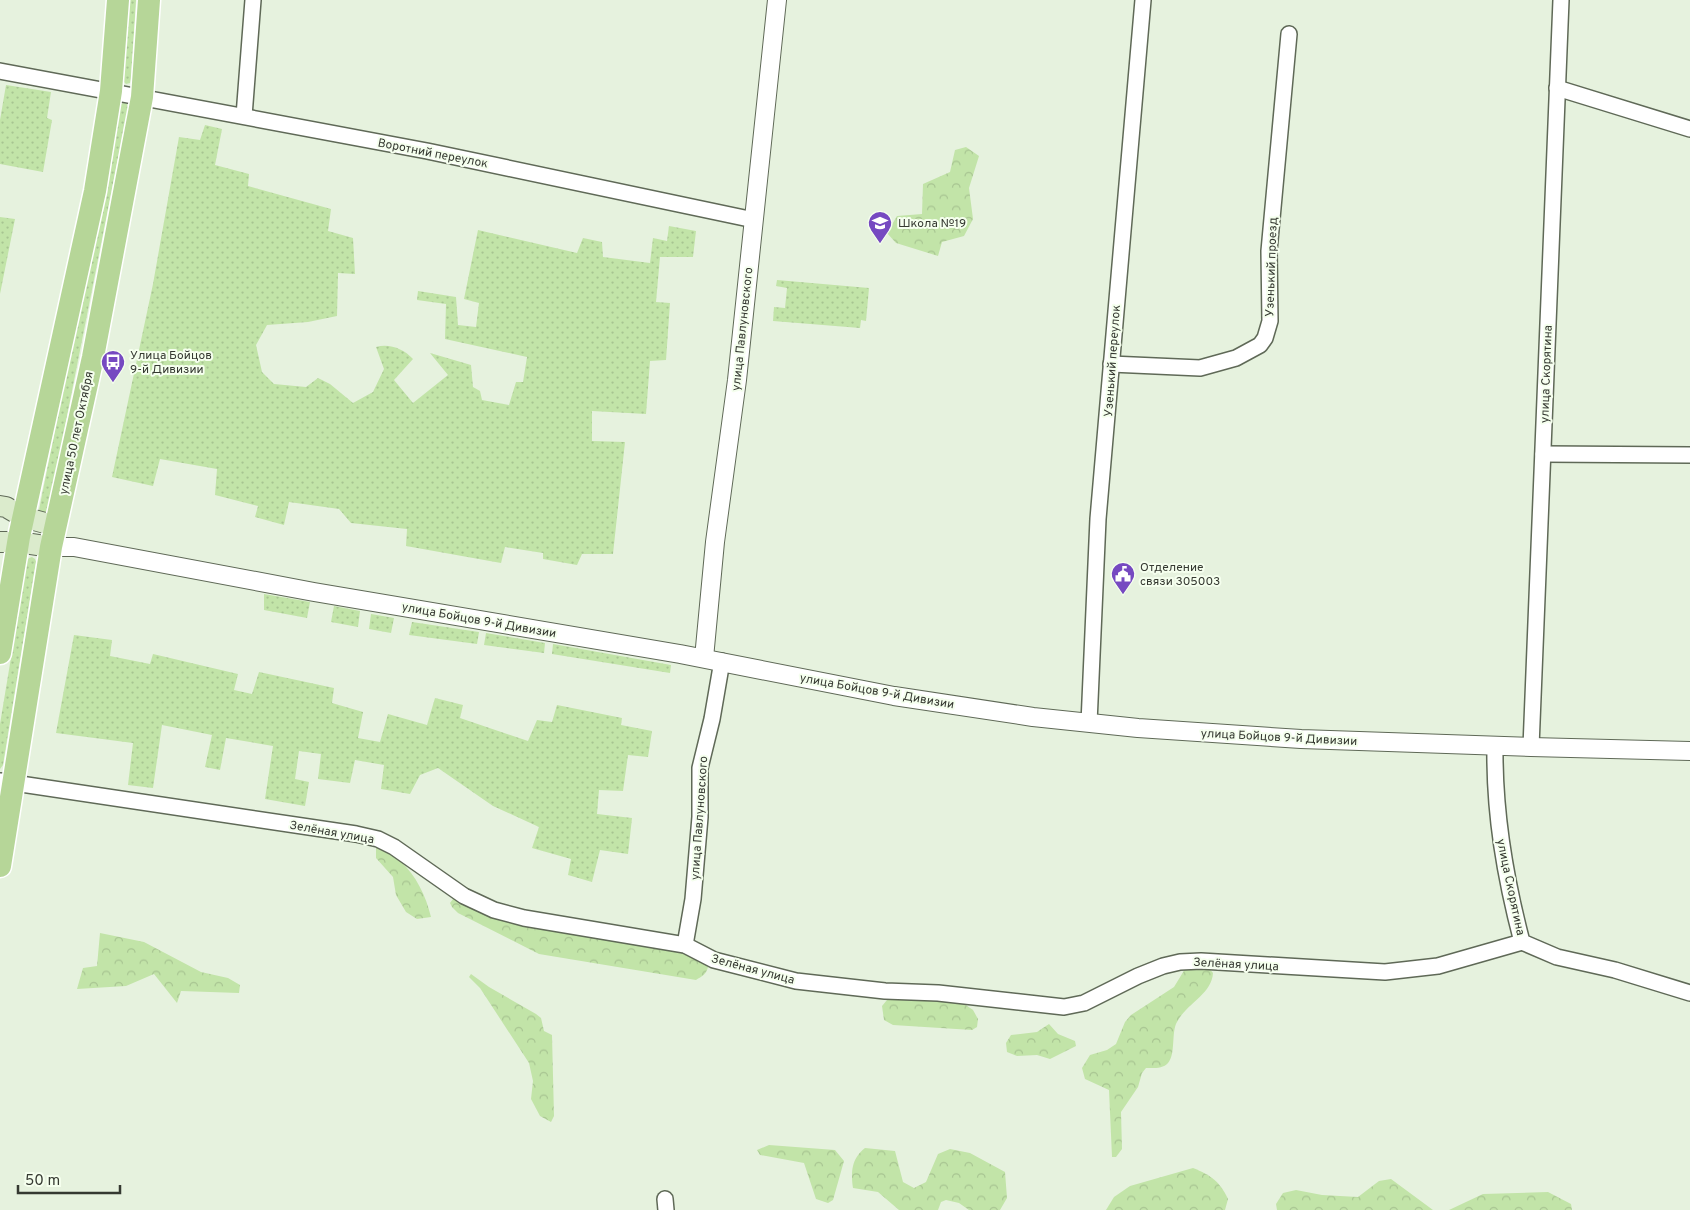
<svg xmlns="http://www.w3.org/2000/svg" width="1690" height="1210" font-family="Overpass,sans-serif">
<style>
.grass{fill:url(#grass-dots)}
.forest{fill:url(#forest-crowns)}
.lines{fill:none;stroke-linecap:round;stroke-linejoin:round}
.minor-casing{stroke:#5f6957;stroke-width:18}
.tertiary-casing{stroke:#5f6957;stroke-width:20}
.secondary-casing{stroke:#5f6957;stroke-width:22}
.primary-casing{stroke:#fff;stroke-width:25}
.minor{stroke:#fff;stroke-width:15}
.tertiary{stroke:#fff;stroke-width:18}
.secondary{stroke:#dbebcc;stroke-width:20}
.primary{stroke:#b6d698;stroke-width:22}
.labels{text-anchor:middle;stroke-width:4;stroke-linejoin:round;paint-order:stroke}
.street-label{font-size:12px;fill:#353931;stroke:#f5ffee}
.poi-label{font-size:12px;fill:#353931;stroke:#f5ffee;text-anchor:start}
</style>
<defs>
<pattern id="grass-dots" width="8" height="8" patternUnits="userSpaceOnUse" patternTransform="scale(1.25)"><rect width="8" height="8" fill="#c2e4a8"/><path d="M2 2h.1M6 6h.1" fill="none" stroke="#a7c491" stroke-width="1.8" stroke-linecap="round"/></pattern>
<pattern id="forest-crowns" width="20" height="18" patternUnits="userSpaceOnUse" patternTransform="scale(1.25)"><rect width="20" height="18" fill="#c2e4a8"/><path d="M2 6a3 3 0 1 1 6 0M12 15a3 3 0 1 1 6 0" fill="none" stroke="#a7c491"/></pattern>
</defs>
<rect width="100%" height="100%" fill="#e6f2de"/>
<g class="grass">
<polygon points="127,0 136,0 131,79 130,83 126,84 122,80"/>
<polygon points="6,85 51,92 47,118 52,120 43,172 0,164 0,120"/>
<polygon points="124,103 127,104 128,108 48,512 46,515 39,512 39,510 120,104"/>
<path d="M205 125 222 129 215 165 249 174 248 186 331 209 328 231 353 238 355 274 338 273 337 316 308 322 267 325 256 345 262 372 274 384 306 387 318 378 330 384 353 403 373 392 384 369 376 347C389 343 404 349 413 359L394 380 413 403 448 375 430 353 471 365 473 387 480 391 482 400 509 405 516 382H523L527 357 445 339 446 304 417 300 418 291 456 297 458 325 476 327 479 303 464 299 478 230 577 253 583 238 602 242 603 257 650 263 653 238 667 241 669 226 696 231 693 257H660L656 302 670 303 666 360 650 361 646 414 592 411V441L625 442 613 554H582L577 565 543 559V553L505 547 501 563 406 546 407 529 351 523 339 509 289 502 284 525 255 517 258 506 215 495 217 469 160 459 153 486 112 477 153 284 179 137 200 140Z"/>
<polygon points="0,217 15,219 0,294"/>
<polygon points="777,280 869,288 866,321 861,320 860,328 773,321 774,307 785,308 787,288 776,286"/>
<polygon points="32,557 35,559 36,562 3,765 0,769 0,724 27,561 29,558"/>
<polygon points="264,594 310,602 307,618 264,610"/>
<polygon points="334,606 360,611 358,627 331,622"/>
<polygon points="371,614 394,618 391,633 369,629"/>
<polygon points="412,622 479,632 477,644 409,635"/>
<polygon points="486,633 545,643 544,653 484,645"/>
<polygon points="74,635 112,640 110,656 150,664 153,654 238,674 234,690 252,694 259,672 334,688 332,703 363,712 358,738 380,742 388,714 427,725 435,698 463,705 460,718 528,741 537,720 552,722 557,705 622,718 621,725 652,731 648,757 628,755 623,791 599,790 597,814 632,818 628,854 600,850 592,882 568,875 571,859 532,848 539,827 493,806 438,768 420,775 410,794 381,789 384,765 355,760 350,783 318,779 321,754 299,751 295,779 309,782 305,806 265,799 273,746 226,738 220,770 205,767 212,735 162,725 153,788 128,785 133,743 56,733"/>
<polygon points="553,644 671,665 670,673 552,654"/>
</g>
<g class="forest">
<polygon points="966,147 979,156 969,188 973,219 964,236 942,242 938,256 896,243 887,233 897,216 922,214 923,184 950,172 955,150"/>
<path d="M376 847C384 851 394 855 400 861 416 875 426 896 431 917L417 919 406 912 396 895 393 877 376 858Z"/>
<path d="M453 899H457C512 913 566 928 621 941 646 947 688 949 708 967 706 975 702 976 696 980L539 954 458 913 452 907 450 903Z"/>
<polygon points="100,933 144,942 201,972 228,978 240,985 239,993 181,991 177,1003 154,974 126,986 77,989 83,968 97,966"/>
<path d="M1207 966 1213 973C1212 994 1186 1004 1177 1022 1171 1032 1176 1054 1168 1063 1163 1069 1153 1068 1146 1068L1142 1073 1138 1087 1121 1112 1122 1149 1116 1157H1112L1109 1090 1085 1079 1082 1068 1090 1055 1107 1050 1116 1044 1125 1022 1131 1015 1174 987 1185 969Z"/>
<polygon points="471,974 489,987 536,1014 541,1018 544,1031 552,1035 554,1116 551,1122 540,1116 531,1099 533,1081 529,1063 480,988 469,977"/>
<polygon points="896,998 963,1003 973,1010 978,1019 977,1027 972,1030 893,1025 884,1020 882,1006 887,1000"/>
<polygon points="1049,1024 1058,1034 1075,1041 1076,1046 1050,1059 1037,1055 1017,1056 1007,1052 1006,1043 1011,1035 1037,1032"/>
<polygon points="769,1145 835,1150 844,1161 833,1200 828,1203 816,1199 804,1163 760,1155 757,1150"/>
<path d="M865 1148 895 1151 903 1182 914 1188 926 1182 938 1154 950 1149 970 1153 1005 1172 1007 1198 1000 1210H969L959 1203 946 1200 941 1202 938 1210H899L878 1192 853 1188C851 1172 851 1159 865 1148Z"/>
<path d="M1193 1168C1211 1175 1220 1182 1228 1199L1225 1210H1106L1114 1197 1130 1186Z"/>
<polygon points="1391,1179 1433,1210 1277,1210 1276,1204 1283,1193 1296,1190 1322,1195 1358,1197 1379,1181"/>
<polygon points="1548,1192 1571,1204 1572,1210 1449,1210 1483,1194"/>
</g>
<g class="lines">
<g class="minor-casing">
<g id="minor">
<polyline points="0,71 427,151 754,220"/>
<polyline points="1557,88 1690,129"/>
<polyline points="244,116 253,0"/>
<polyline points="1111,364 1200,368 1236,358 1260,345 1265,338 1270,321 1269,251 1289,34"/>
<polyline points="1543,454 1690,455"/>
<polyline points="1089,723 1098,519 1143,0"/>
<path d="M1495 746C1494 814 1505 877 1522 942L1557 957 1615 970 1690 993"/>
<polyline points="1531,747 1561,0"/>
<polyline points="0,781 356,834 378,839 394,847 464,896 494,910 524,918 685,945 714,960 796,981 885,991 938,993 1064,1007 1084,1003 1138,976 1163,966 1180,962 1201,961 1385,972 1438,966 1522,942"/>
<polyline points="685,945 693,899 700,817 700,768 712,719 722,661"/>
<polyline points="665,1199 666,1210"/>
</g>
</g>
<g class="tertiary-casing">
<g id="tertiary">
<polyline points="51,547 74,547 314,592 680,654 894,696 1033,717 1138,728 1301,739 1531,747 1690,751"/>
<polyline points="704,658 715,542 737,380 777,0"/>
</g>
</g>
<g class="secondary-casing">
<g id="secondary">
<polyline points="0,506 6,507 23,517 56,526"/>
<polyline points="0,542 18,542 51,547"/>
</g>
</g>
<g class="primary-casing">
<g id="primary">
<polyline points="0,653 19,537 95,191 111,91 118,0"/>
<polyline points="0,866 51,547 93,357 142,97 149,0"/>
</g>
</g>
<use href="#minor" class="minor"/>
<use href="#tertiary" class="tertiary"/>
<use href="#secondary" class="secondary"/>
<use href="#primary" class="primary"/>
</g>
<defs>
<g id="school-pin" transform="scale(1.25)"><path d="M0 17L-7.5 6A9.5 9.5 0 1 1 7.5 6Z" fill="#7649c1" stroke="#f5ffee"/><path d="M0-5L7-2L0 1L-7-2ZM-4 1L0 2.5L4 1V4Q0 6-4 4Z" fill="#fff"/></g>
<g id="bus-pin" transform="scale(1.25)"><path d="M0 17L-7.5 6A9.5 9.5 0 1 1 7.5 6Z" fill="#7649c1" stroke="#f5ffee"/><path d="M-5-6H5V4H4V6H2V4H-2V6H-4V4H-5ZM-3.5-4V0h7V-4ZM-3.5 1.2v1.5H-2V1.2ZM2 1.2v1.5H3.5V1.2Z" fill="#fff"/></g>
<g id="civic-pin" transform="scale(1.25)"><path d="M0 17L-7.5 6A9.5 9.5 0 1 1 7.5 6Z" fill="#7649c1" stroke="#f5ffee"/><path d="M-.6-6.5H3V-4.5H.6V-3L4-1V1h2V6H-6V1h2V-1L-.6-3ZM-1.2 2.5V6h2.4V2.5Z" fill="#fff"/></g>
</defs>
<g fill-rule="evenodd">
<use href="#school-pin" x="880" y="223"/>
<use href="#bus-pin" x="113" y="362"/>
<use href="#civic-pin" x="1123" y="574"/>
</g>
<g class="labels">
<g class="street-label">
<text transform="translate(433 153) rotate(11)" y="4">Воротний переулок</text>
<text transform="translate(1271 267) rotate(-88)" y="4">Узенький проезд</text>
<text transform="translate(742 329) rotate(-84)" y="4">улица Павлуновского</text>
<text transform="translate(1112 361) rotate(-86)" y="4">Узенький переулок</text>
<text transform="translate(1546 374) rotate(-88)" y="4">улица Скорятина</text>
<text transform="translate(76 433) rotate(-78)" y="4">улица 50 лет Октября</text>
<text transform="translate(479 620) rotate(10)" y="4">улица Бойцов 9-й Дивизии</text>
<text transform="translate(877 691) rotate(10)" y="4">улица Бойцов 9-й Дивизии</text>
<text transform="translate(1279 737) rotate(3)" y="4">улица Бойцов 9-й Дивизии</text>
<text transform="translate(699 818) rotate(-86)" y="4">улица Павлуновского</text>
<text transform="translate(332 832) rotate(10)" y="4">Зелёная улица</text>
<text transform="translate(1511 887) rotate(78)" y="4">улица Скорятина</text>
<text transform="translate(1236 964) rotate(3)" y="4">Зелёная улица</text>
<text transform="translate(753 969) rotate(15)" y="4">Зелёная улица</text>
</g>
<g class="poi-label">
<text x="898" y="227">Школа №19</text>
<text x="130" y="359">Улица Бойцов<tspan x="130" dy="14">9-й Дивизии</tspan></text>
<text x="1140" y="571">Отделение<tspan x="1140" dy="14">связи 305003</tspan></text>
</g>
</g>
<path d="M18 1185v8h102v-8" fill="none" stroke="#353931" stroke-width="2.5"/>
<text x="25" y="1185" font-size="15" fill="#353931" stroke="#f5ffee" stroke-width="4" paint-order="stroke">50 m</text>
</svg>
